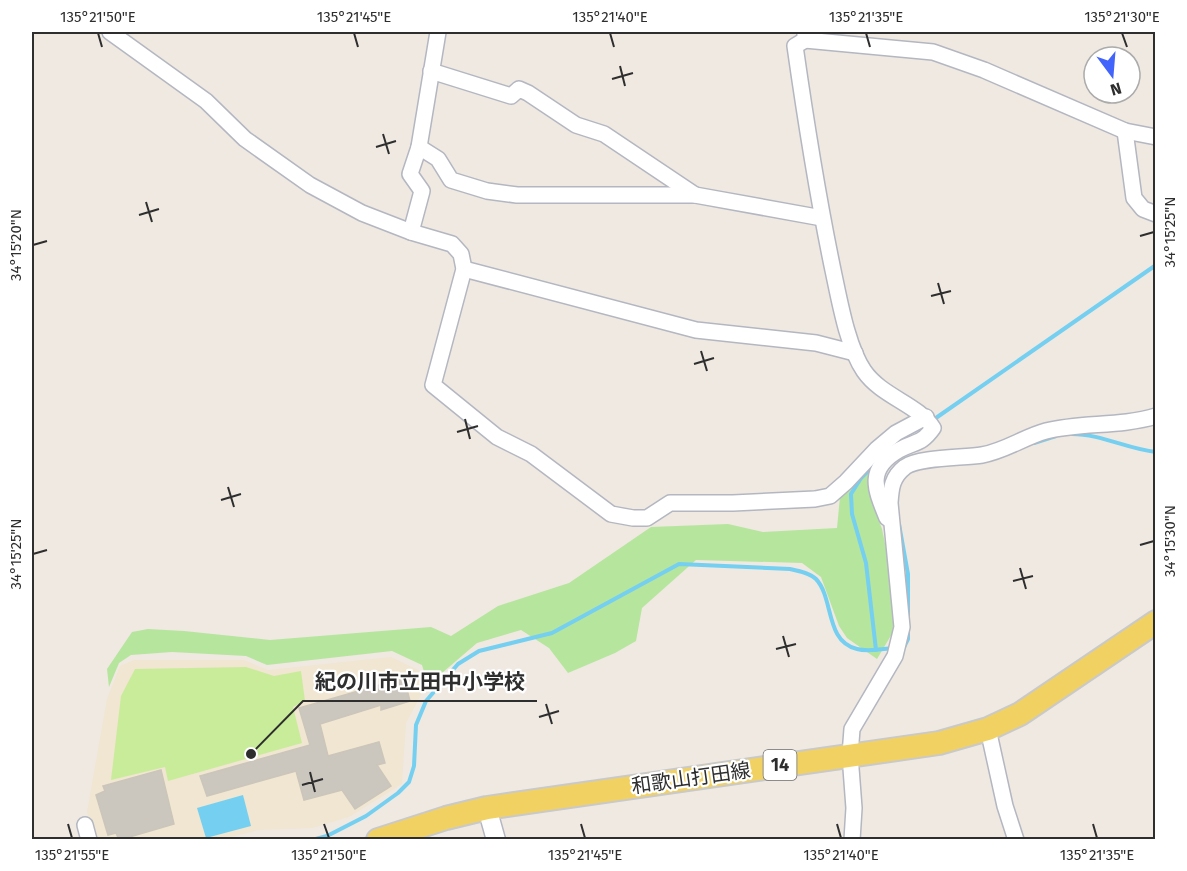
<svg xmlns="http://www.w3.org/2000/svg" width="1187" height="871" font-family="'Fira Sans','Noto Sans JP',sans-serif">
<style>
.education{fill:#f0e6d1}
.green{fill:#b6e59e}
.pitch{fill:#c9ec9a}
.water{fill:#75cff0}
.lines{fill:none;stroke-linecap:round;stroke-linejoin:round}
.stream{stroke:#75cff0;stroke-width:4}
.building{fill:#cbc7bf;stroke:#cbc5ba;stroke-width:1.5}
.minor-casing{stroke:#b4b7c1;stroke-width:18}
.tertiary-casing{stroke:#b4b7c1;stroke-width:21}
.primary-casing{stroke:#c9c9c9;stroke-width:26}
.minor{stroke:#fff;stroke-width:15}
.tertiary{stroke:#fff;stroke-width:18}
.primary{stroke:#f2d163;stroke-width:22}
.ticks{fill:none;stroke:#2e2e2e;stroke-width:2}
.labels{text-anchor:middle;stroke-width:4.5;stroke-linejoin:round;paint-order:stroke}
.shield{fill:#fff;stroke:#6d6d6d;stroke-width:1.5}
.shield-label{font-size:18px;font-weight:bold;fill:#2e2e2e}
.street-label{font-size:20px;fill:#2e2e2e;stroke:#fff}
.leader{fill:none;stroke:#2e2e2e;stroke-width:2}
.callout-dot{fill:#2e2e2e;stroke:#fff;stroke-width:2}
.callout-label{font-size:21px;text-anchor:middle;font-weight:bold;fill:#2e2e2e;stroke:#fff;stroke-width:4.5;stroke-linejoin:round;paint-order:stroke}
.neatline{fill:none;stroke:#2e2e2e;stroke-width:2}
.ticks-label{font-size:15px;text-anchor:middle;fill:#2e2e2e}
</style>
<rect width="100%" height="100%" fill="#efe9e1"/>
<polygon class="education" points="391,657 420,671 423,691 406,723 402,784 349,817 312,828 259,830 223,839 95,840 87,812 107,699 120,666 134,660 244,660 268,670"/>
<polygon class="green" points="871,460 870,497 882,529 892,577 896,627 877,659 847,638 839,626 821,577 802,563 696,560 642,608 636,641 615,653 568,673 549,648 521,630 477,643 428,685 422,665 392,651 267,665 246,656 172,652 131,655 119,663 109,687 107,669 132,632 148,629 184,631 270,640 431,627 451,636 498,606 569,583 651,527 728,524 763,532 837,528 840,497"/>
<polygon class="pitch" points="246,667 274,676 301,671 305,701 293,707 302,743 168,781 165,767 111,780 121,696 135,669"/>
<polygon class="water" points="243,795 251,826 206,838 197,808"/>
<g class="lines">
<g class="stream">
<polyline points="933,420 1156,265"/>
<path d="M1072 434C1101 434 1127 449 1156 452"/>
<polyline points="1034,443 1056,436"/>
<polyline points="875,464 861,478 851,494 852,514 866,563 876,650"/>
<polyline points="899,524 908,574 908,621"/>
<polyline points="904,647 908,639 908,628"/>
<path d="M312 840 327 836 366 816 398 793 409 782 414 766 416 725 426 701 458 664 479 651 552 633 679 564 790 569C799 571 810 573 816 579 834 598 825 642 857 649 868 652 883 649 894 648"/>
</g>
</g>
<g class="building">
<polygon points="404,678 410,701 381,710 381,705 320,724 328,756 379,742 385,763 377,765 391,786 355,809 342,790 304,800 296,771 207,796 200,776 310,745 299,708"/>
<polygon points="161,770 174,824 119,840 116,833 108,835 96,795 105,791 103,786"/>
</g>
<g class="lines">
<g class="minor-casing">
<g id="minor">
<polyline points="110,32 206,101 245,139 310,185 362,213 411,232 452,244 461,254 464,269 433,385 497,437 531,454 611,514 633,518 647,518 670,503 733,503 815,499 830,496 846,482 877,449 896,433 926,417"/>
<path d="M805 32V40L795 46C806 123 818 199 834 275 840 303 848 348 864 371 882 397 918 404 933 428 921 445 915 441 899 450 866 469 875 489 887 518"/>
<polyline points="805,40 933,52 984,70 1125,131 1156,137"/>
<polyline points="431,71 511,96 519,89 528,93 576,125 604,134 695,195"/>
<polyline points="1125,131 1134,198 1143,209 1156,214"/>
<polyline points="419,147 438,159 451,180 487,191 517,195 695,195 822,218"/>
<polyline points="411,232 422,191 410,174 419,147 438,32"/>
<polyline points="464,269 696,330 816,343 855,353"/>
<polyline points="988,729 1005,806 1016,840"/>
<polyline points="85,825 89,840"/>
<path d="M852 840 854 808 850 755 852 729 895 656 902 627 890 503C891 488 892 477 905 467 919 457 963 458 982 455 1005 451 1024 437 1046 431 1082 422 1120 427 1156 416"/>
</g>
</g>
<g class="tertiary-casing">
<polyline id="tertiary" points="487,808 496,840"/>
</g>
<g class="primary-casing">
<polyline id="primary" points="378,840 446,818 487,808 939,743 988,729 1020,714 1156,622"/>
</g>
<use href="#minor" class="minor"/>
<use href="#tertiary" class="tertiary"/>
<use href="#primary" class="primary"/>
</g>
<path class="ticks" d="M98 33 102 47M354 33 358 47M610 33 614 47M866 33 870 47M1122 33 1127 47M620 66 625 86M612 79 633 73M383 134 389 154M376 147 396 141M146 202 152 222M139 215 159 209M1140 236 1154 232M33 245 47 241M938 283 944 304M931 296 951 291M701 351 707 371M694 364 714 358M465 419 470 439M457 432 478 426M228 487 234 507M221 500 241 494M1140 545 1154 541M33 554 47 550M1020 568 1026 589M1013 581 1033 576M783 636 789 657M776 649 796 644M546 704 552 724M539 717 559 711M310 772 315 792M302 785 323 779M68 824 72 838M324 824 329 838M581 824 585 838M837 824 841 838M1093 824 1097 838"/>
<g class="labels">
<rect class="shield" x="763.5" y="750" width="33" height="30" rx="4.5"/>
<g class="shield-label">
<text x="780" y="771">14</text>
</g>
<g class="street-label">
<text transform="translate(691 778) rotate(-8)" y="7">和歌山打田線</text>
</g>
</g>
<path class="leader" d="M251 754L303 701H537"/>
<circle class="callout-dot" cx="251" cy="754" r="6"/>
<g class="callout-label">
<text x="420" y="689">紀の川市立田中小学校</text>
</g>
<rect width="1187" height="871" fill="none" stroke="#ffffff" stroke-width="66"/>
<g transform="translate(1112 75) rotate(164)"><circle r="28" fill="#ffffff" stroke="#ababab" stroke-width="1.5"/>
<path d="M0-4.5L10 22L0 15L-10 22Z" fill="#4264fb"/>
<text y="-9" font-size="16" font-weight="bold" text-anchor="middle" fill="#2e2e2e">N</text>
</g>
<rect x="33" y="33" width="1121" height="805" class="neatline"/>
<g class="ticks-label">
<text x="98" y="22">135°21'50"E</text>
<text x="354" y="22">135°21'45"E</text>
<text x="610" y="22">135°21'40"E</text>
<text x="866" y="22">135°21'35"E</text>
<text x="1122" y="22">135°21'30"E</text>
<text transform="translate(1170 232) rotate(-90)" y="5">34°15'25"N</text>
<text transform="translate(16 245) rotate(-90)" y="5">34°15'20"N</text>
<text transform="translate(1170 541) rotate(-90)" y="5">34°15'30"N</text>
<text transform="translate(16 554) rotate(-90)" y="5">34°15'25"N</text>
<text x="72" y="860">135°21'55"E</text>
<text x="329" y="860">135°21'50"E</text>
<text x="585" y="860">135°21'45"E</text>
<text x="841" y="860">135°21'40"E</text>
<text x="1097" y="860">135°21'35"E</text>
</g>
</svg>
